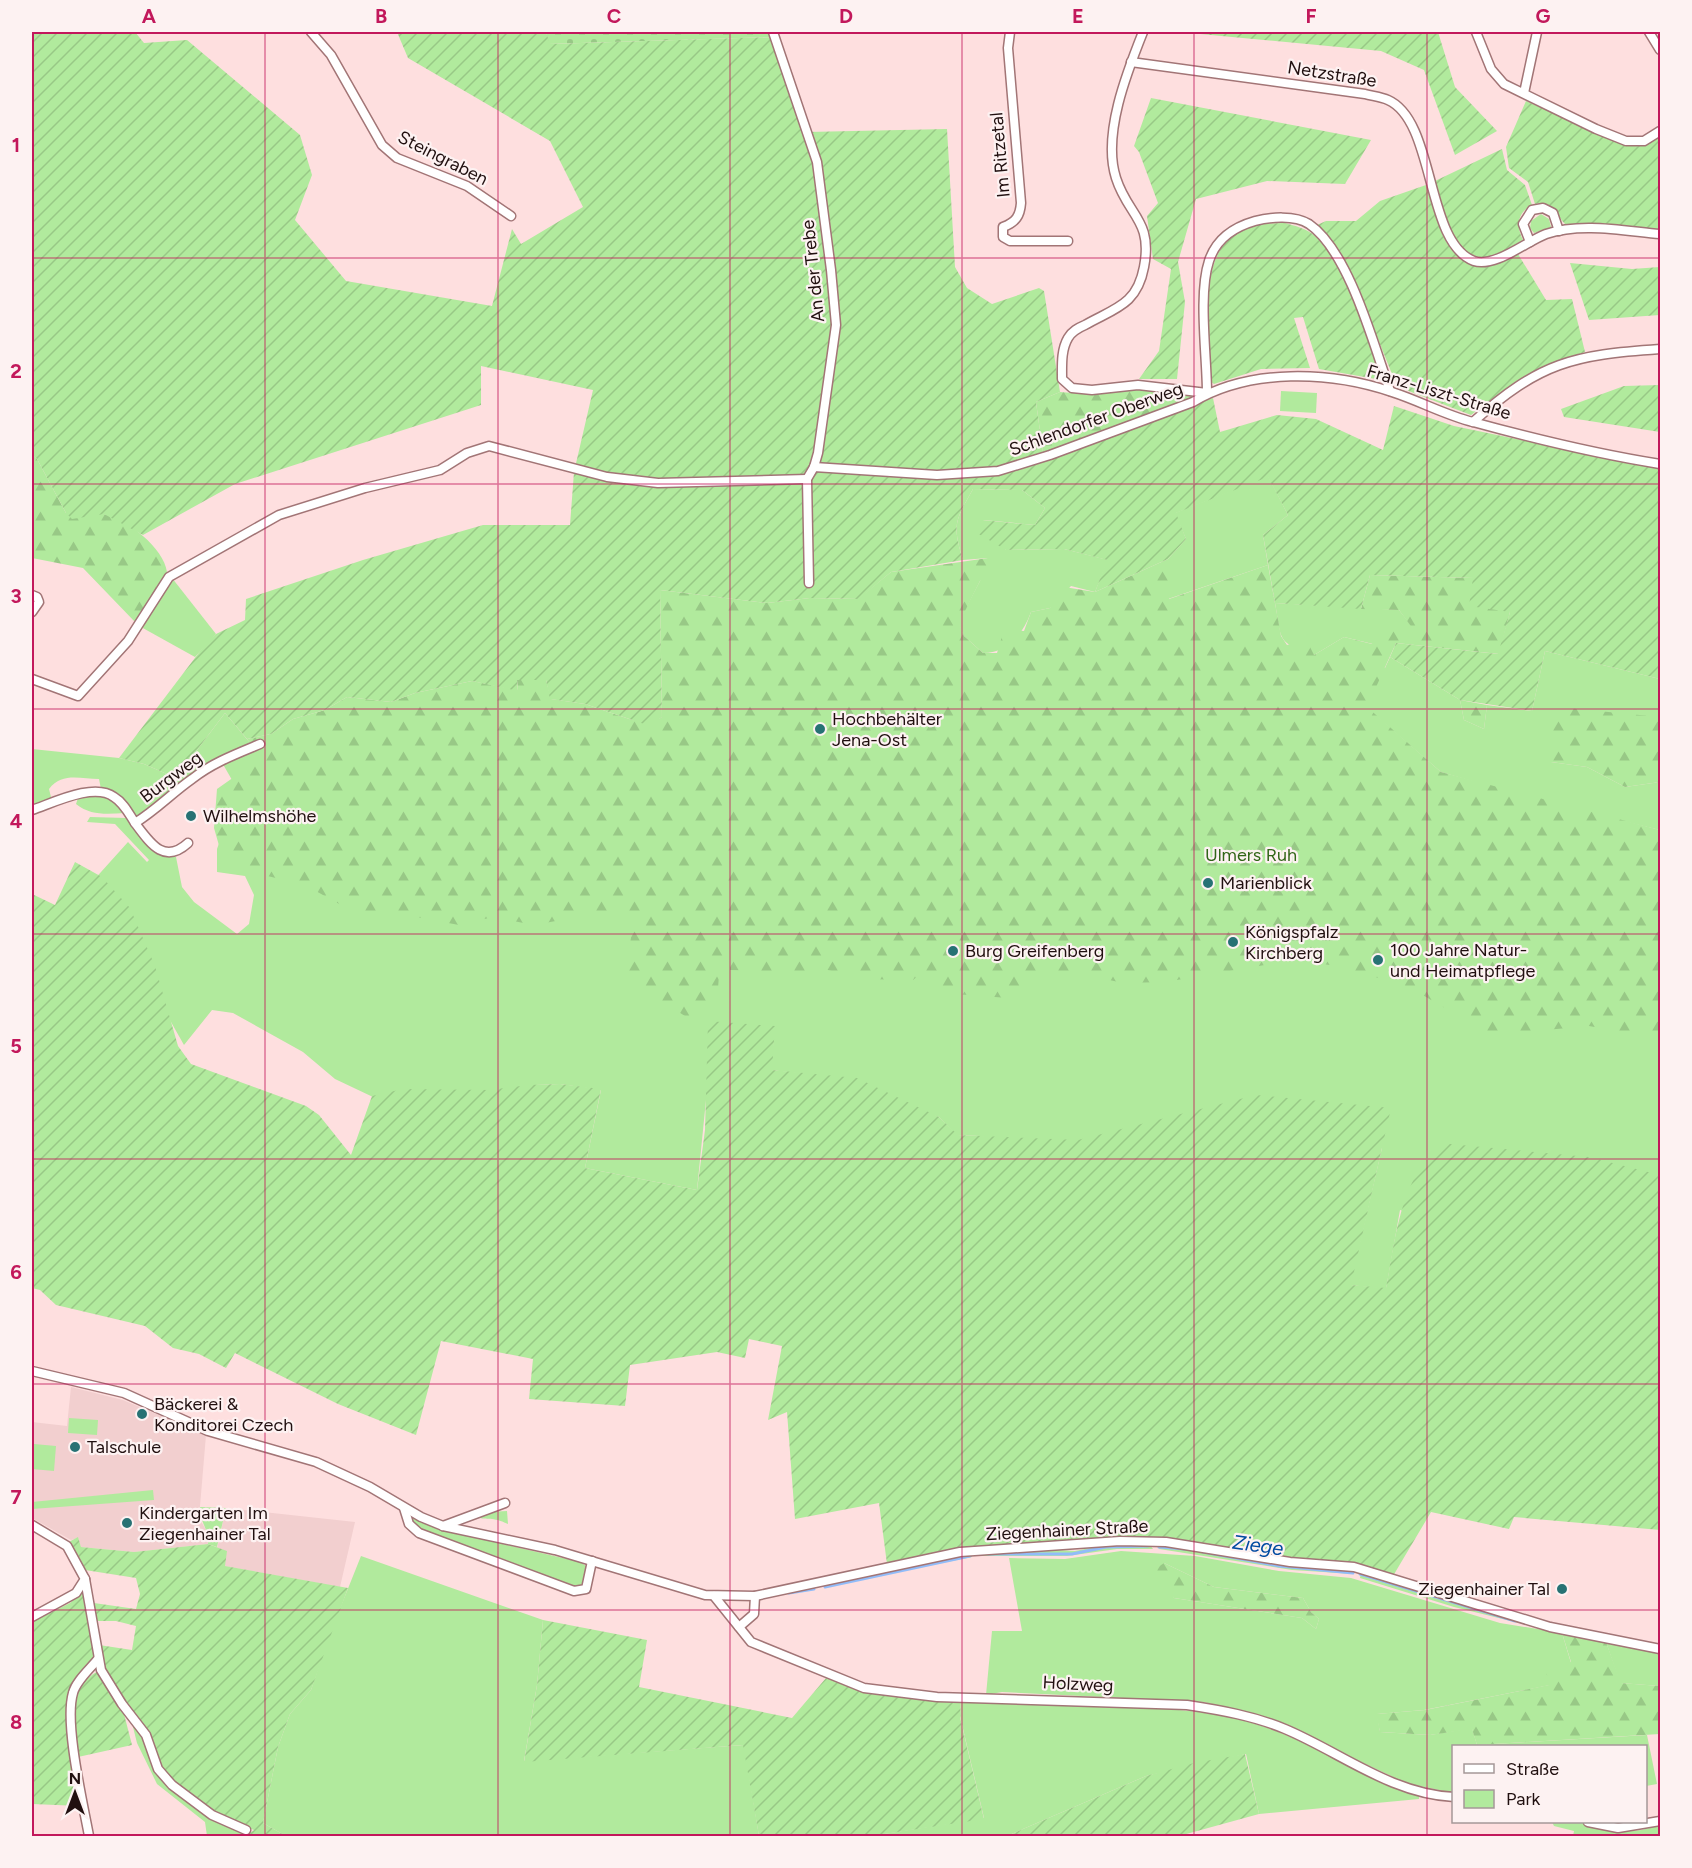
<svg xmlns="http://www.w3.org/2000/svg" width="1692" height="1868" font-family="Figtree,sans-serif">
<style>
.built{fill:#f2cfcf}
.green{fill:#b1ea9d;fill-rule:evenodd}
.forest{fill:url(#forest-firs)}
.cemetery{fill:url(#cemetery-stones)}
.garden{fill:url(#garden-furrows)}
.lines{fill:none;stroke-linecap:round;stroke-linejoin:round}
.stream{stroke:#91bcf9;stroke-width:3}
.street-casing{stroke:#a27576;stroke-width:11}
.street{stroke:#fff;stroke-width:8}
.grid{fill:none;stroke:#c2185b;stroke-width:1.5;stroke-opacity:0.55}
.poi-dot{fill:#277274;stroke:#fdf2f2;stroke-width:2}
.labels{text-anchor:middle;stroke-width:4.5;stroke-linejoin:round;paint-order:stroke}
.street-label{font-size:18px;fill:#211010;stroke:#fdf2f2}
.poi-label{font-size:18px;fill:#211010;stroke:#fdf2f2;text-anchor:start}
.park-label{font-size:18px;fill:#316617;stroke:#fdf2f2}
.water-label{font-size:20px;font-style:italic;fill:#014aa1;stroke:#fdf2f2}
.neatline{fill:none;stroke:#c2185b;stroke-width:2}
.grid-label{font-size:20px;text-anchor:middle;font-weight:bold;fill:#c2185b}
</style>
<defs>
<pattern id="forest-firs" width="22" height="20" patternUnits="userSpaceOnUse" patternTransform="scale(1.5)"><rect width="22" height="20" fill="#b1ea9d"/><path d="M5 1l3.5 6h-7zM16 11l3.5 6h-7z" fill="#98c886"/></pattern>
<pattern id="cemetery-stones" width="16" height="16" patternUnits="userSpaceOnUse" patternTransform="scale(1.5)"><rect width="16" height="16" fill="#b1ea9d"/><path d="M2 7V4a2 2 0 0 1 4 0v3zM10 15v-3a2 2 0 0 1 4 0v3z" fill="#98c886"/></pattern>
<pattern id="garden-furrows" width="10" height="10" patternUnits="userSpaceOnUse" patternTransform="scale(1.5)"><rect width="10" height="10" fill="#b1ea9d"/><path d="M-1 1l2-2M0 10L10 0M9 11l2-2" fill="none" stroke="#98c886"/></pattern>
</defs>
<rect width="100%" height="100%" fill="#fedfdf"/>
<g class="built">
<polygon points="71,1387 123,1400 206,1435 199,1518 209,1535 208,1544 134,1552 81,1547 78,1538 71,1540 32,1518 32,1422 67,1426"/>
<polygon points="226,1508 355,1522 340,1587 224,1566 217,1549"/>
</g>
<g class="green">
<polygon points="1541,214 1549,219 1551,227 1534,233 1530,228 1531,221"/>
<polygon points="1281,391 1317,393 1316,413 1280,411"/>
<polygon points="1268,476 1288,515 1263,535 1268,565 1168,599 1168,559 1186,539 1175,513"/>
<path d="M973 489 1022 490 1045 508 1035 525 983 520 1006 550 1064 549 1108 560 1095 592 1071 586 1050 608 1031 612C1023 634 1008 653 983 653L964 636 958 623 980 581 988 558 963 560C952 524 955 521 973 489Z"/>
<polygon points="172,578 216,634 195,657 141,627"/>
<path d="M1275 603 1399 610 1414 629 1373 644 1344 637 1314 655C1276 642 1282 641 1275 603Z"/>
<path d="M1545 651 1660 679V717L1551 762 1587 767 1625 787 1660 782V830L1565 807 1660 833V1291L1400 1210 1386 1289 1350 1285 1382 1148 1212 1192 980 1136 957 1135 939 1117 796 1073 771 1070 774 1035 706 1100 697 1190 585 1168 601 1090 560 1084 535 1085 516 1180 373 1097 335 1079 303 1052 233 1013 212 1010 184 1045 92 882 128 842 147 862 149 860 115 824 87 822 90 817 127 818 166 855 176 857 182 887 194 902 237 934 249 924 254 895 245 876 217 872V849L233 803 232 780 220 759 138 817 101 789 99 779C80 779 62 772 49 789L52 801 32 808V749L119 758 144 764 176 778 225 713 251 744 1147 688 1385 668 1390 657 1460 700 1464 720 1484 729 1487 705 1532 711ZM1368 709 1441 772 1537 800 1439 774Z"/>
<path d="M99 794 113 799 125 813C107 814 91 816 76 804L78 798Z"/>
<polygon points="69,1418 98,1420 97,1435 68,1433"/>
<polygon points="34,1444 56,1446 54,1471 32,1469"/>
<polygon points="153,1490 154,1500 32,1509 32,1502"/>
<path d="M200 1507 226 1508 217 1547 208 1544C210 1530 199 1522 200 1507Z"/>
<path d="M507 1511 508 1524C491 1516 489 1521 476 1517L489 1512Z"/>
<polygon points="409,1517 443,1530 580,1562 586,1566 581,1587 574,1588 415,1528"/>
<polygon points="1115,1543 1149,1544 1153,1549 1117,1549 1067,1556 979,1556 979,1554 1038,1549 1075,1551"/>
<polygon points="1161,1544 1353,1571 1354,1574 1292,1570 1159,1549 1158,1546"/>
<path d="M1121 1551 1195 1556 1279 1571 1351 1578 1500 1623 1562 1633 1571 1663 1550 1685 1424 1710 1377 1714 1380 1732 1430 1735 1472 1728 1477 1745 1647 1735 1657 1784 1646 1786V1746H1454L1453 1793 1406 1783 1269 1719 1204 1702 1002 1692 986 1695 992 1631H1022L1009 1558 1065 1559ZM1164 1563 1214 1587 1303 1598 1311 1612 1319 1619 1316 1629 1302 1618 1174 1598Z"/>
<polygon points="971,1553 972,1557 861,1579 861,1575"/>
<polygon points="361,1556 543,1620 537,1685 524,1761 744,1745 759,1836 286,1836 263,1823 278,1747 290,1714 311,1690 329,1636"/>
<polygon points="1361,1573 1519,1620 1519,1623 1454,1607 1360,1578"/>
<polygon points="1606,1642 1660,1651 1660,1686 1620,1683"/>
<path d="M961 1699C1008 1701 1055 1703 1102 1705 1158 1708 1211 1709 1265 1727 1318 1745 1365 1779 1419 1796V1799L1259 1814 1246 1754 1146 1776 1007 1836H871L984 1818 960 1716Z"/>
<polygon points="132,1723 223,1823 250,1835 207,1836 205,1822 157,1784 137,1743"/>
<path d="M1552 1822C1561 1822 1573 1820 1581 1822 1617 1830 1622 1837 1660 1825V1836H1573L1574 1831 1554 1826Z"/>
</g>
<g class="forest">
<polygon points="1140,388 1213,398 1044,460 1036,402 1060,392 1087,394"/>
<path d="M32 455 37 459 66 513C77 513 92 511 104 514 127 519 164 548 167 572L135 622 83 568 32 558Z"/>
<polygon points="988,558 991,570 980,581 959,623 964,636 983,653 997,653 1004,630 1024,631 1031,612 1050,608 1058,586 1095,592 1168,559 1169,599 1268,565 1281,636 1287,645 1306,639 1314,655 1344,637 1372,644 1381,629 1413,629 1399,610 1361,609 1370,575 1473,578 1510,612 1499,654 1396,643 1367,707 1441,772 1660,830 1660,1041 1635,1034 1589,1026 1491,1035 1409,987 1337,966 1294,960 1165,982 1123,983 1073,972 1019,973 1023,999 955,994 942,990 939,982 919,975 913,980 863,979 824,969 815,973 730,970 730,954 720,960 717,1003 696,1023 625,978 634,917 610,911 534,925 493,917 459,925 400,914 350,910 305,885 243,870 220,849 214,828 217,789 261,758 247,739 271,734 293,719 325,710 347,697 391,702 415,693 472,681 518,690 517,680 546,680 551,699 585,704 650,726 662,717 660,590 767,603 810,598 858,599 891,572"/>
<polygon points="1460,700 1487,705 1484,729 1464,720"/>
<polygon points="1567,708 1660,717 1660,782 1625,787 1587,767 1551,762 1549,714"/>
<polygon points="1164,1563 1214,1587 1303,1598 1311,1612 1319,1619 1316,1629 1302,1618 1174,1598 1154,1570"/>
<polygon points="1562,1633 1606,1642 1621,1683 1660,1686 1660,1734 1477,1745 1472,1729 1430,1735 1380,1732 1376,1714 1425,1710 1549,1685 1546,1671 1571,1662"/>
</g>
<polygon class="cemetery" points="546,32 773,32 774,37 549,44"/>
<g class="garden">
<path d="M32 32H135L144 43 187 40 300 135 312 175 295 220 346 281 492 306 512 229 521 244 583 207 550 141 408 58 397 32H546L550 44 774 37 807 132 947 129 955 267 967 288 992 304 1039 288 1044 291 1060 392 1036 402 1044 460 1213 398 1220 432 1277 415 1316 419 1383 450 1394 406 1454 426 1660 469V679L1545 651 1532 711 1460 700 1390 657 1396 643 1498 654 1510 612 1469 606 1473 578 1370 575 1361 609 1275 603 1263 535 1288 515 1268 477 1176 513 1186 539 1168 559 1095 592 1107 560 1064 549 1006 550 977 533 982 520 1035 525 1045 508 1022 490 973 489C955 521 952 524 963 560L891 572 859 599 810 598 767 603 660 590 662 717 650 726 585 704 550 699 546 680H517L518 691 472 681 415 693 391 702 347 697 325 710 293 719 271 734 247 739 225 713 176 778 144 764 119 758 207 642 216 634 245 620 246 599 363 560 483 525H570L574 472 593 390 481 366V405L235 484 143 535 104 514 72 519 66 513 37 459 32 455Z"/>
<polygon points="1179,32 1438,32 1455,87 1497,131 1455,155 1424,70 1381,51"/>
<polygon points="1151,98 1371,140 1345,184 1267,181 1196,199 1178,262 1185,302 1177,379 1139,379 1159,351 1171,269 1153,259 1147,216 1158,203 1139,152 1134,146"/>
<path d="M1526 101 1626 146 1643 144 1660 137V230L1583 223 1566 225C1555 214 1554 201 1535 204L1528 182 1509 168 1506 147Z"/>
<path d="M1502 149 1507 170 1525 185 1532 205C1517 213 1516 226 1523 240 1511 247 1499 255 1485 257 1452 260 1442 204 1435 181Z"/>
<path d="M1426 185C1443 239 1450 284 1518 254L1546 300 1572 299 1585 352 1537 370 1515 382 1471 415 1406 390 1394 379 1353 277 1340 253 1317 225 1326 221H1356L1380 201Z"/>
<path d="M1285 223C1295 226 1306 228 1315 236 1349 263 1365 330 1378 370L1376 379 1319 369 1303 317 1294 318 1310 368 1261 369 1214 384 1210 381C1213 315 1184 221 1285 223Z"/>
<polygon points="1570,263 1632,269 1660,267 1660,315 1589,320"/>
<polygon points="1660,385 1660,432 1564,417 1561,409 1624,386"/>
<path d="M75 862 102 877 130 908 155 966 178 1046 191 1064 306 1106 319 1115 351 1155 372 1096 403 1089 490 1090 528 1085 560 1084 601 1089 585 1168 697 1190 705 1130 708 1021 775 1026 772 1070 857 1078 939 1117 958 1135 1078 1140 1256 1095 1391 1108 1351 1285 1386 1288C1396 1234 1400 1184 1439 1143L1589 1157 1660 1175V1530L1514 1517 1509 1529 1431 1512 1393 1576 1120 1538 887 1564 879 1503 795 1519 787 1412 768 1420 782 1346 749 1339 745 1358 717 1352 630 1365 625 1406 529 1399 533 1359 441 1341 416 1435 338 1404 235 1353 226 1368 199 1354 173 1348 145 1326 56 1305 40 1290 32 1288V894L55 905Z"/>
<path d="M78 1537 81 1547 134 1552 208 1544 227 1551 225 1566 348 1588 311 1690 290 1714 278 1747 263 1823 286 1836H246L254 1830C219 1817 183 1798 160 1767 151 1754 147 1736 138 1722 121 1692 106 1680 99 1645L132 1650 136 1626 116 1621H95L94 1603 136 1609 140 1594 136 1578 85 1570 78 1555 67 1543Z"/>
<polygon points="82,1591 85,1591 94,1658 71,1692 80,1806 32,1804 32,1622 70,1603"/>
<polygon points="543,1620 647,1640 639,1687 792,1718 826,1678 875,1693 961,1699 960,1717 984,1819 871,1836 759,1836 743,1745 524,1762 537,1685"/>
<path d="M98 1671 124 1714 132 1745 78 1757C74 1723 64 1690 98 1671Z"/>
<polygon points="1245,1754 1259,1814 1179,1836 1007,1836 1146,1776 1194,1763"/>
</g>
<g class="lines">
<g class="stream">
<polyline points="1159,1547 1185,1549"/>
<polyline points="1203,1552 1279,1566 1353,1573"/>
<polyline points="988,1554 1072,1554 1106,1547 1148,1546"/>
<polyline points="1360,1574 1515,1621"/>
<polyline points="825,1587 970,1556"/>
<polyline points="789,1593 814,1589"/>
</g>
<g class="street-casing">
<g id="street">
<polyline points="311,32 331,55 382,145 397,158 467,186 511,216"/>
<polyline points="773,32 817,162 831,270 836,325 818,453 814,467 807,479 809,583"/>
<path d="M1010 32 1008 48 1021 203C1020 216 1016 222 1003 227V237L1010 241H1068"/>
<path d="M1143 32C1127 72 1102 135 1116 178 1128 216 1153 220 1144 267 1137 305 1115 308 1085 325 1078 328 1072 331 1068 338 1061 350 1062 365 1062 379L1072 388 1092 390 1138 385 1207 393"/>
<polyline points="1476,32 1491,69 1504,84 1596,129 1626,141 1644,141 1660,131"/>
<polyline points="1649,32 1660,50"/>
<path d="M1131 62 1365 94C1372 96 1381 97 1388 100 1436 121 1425 243 1474 261 1495 268 1527 241 1546 234 1581 222 1625 231 1660 234"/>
<polyline points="1524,93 1537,32"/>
<polyline points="1530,242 1523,224 1532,210 1543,208 1553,213 1559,231"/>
<path d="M1207 393C1207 357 1198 294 1209 261 1216 239 1234 227 1255 221 1270 217 1295 215 1309 224 1349 251 1374 346 1390 391"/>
<path d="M1473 422C1540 362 1573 355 1660 349"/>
<path d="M814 467 937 475 998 471 1050 455 1193 402C1250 368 1330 371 1392 392 1420 401 1445 415 1473 422 1535 439 1597 454 1660 464"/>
<polyline points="32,595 37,597 39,602 32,612"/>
<polyline points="32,679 78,696 128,641 169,577 279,515 365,488 440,470 467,453 489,446 607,477 658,483 807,479"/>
<path d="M32 810C53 803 94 782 114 797 124 803 129 814 135 823 156 810 172 793 192 779 212 763 236 754 260 744"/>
<path d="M135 823C150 843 164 865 188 843"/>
<polyline points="32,1371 124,1393 208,1431 316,1462 370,1487 421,1517 443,1526 555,1550 705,1595 755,1596 960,1552 1120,1541 1166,1542 1290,1562 1354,1567 1550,1627 1660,1649"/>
<polyline points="404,1508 409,1524 419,1533 574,1591 586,1589 592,1561"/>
<polyline points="32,1525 67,1546 85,1579 76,1593 32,1617"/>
<polyline points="443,1526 505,1503"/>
<polyline points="85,1579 101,1670 122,1704 146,1735 158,1769 172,1785 212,1815 246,1830"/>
<path d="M714 1596 751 1642 864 1688 937 1697 1187 1705C1220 1710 1254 1716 1285 1729 1340 1752 1391 1794 1454 1797"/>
<polyline points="739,1627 754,1614 755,1596"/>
<polyline points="1588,1822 1618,1828 1660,1821"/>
<path d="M89 1836C83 1803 64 1723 73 1693 76 1681 90 1669 98 1659"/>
</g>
</g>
<use href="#street" class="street"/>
</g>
<path class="grid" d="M265 32V1836M498 32V1836M730 32V1836M962 32V1836M1194 32V1836M1427 32V1836M32 258H1660M32 484H1660M32 709H1660M32 934H1660M32 1159H1660M32 1384H1660M32 1610H1660"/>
<g class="poi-dot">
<circle cx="820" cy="729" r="6"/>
<circle cx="191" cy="816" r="6"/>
<circle cx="1208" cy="883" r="6"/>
<circle cx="1233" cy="942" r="6"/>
<circle cx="953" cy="951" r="6"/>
<circle cx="1378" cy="960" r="6"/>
<circle cx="142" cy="1414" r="6"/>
<circle cx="75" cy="1447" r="6"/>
<circle cx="127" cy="1523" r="6"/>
<circle cx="1562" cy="1589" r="6"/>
</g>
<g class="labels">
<g class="street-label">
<text transform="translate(1332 74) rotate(9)" y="6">Netzstraße</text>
<text transform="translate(1000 155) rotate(-95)" y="6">Im Ritzetal</text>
<text transform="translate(443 158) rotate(27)" y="6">Steingraben</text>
<text transform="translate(813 271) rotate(-96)" y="6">An der Trebe</text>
<text transform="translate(1439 392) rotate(17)" y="6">Franz-Liszt-Straße</text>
<text transform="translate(1096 419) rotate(-20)" y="6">Schlendorfer Oberweg</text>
<text transform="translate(171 777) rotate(-37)" y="6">Burgweg</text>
<text transform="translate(1067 1530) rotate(-3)" y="6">Ziegenhainer Straße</text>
<text transform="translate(1078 1684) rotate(3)" y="6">Holzweg</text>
</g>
<g class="poi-label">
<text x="832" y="725">Hochbehälter<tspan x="832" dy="21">Jena-Ost</tspan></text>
<text x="203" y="822">Wilhelmshöhe</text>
<text x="1220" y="889">Marienblick</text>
<text x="1245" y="938">Königspfalz<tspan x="1245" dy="21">Kirchberg</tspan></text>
<text x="1390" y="956">100 Jahre Natur-<tspan x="1390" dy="21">und Heimatpflege</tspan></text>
<text x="965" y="957">Burg Greifenberg</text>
<text x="154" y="1410">Bäckerei &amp;<tspan x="154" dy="21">Konditorei Czech</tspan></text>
<text x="87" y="1453">Talschule</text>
<text x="139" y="1519">Kindergarten Im<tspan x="139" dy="21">Ziegenhainer Tal</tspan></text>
<text x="1550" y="1595" text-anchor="end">Ziegenhainer Tal</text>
</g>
<g class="park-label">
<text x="1251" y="861">Ulmers Ruh</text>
</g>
<g class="water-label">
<text transform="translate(1258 1545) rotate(8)" y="7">Ziege</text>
</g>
</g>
<rect width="1692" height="1868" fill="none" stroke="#fdf2f2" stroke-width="66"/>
<rect x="1452" y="1745" width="195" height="78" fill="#fdf2f2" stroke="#a59898" stroke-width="1.5"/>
<rect x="1464" y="1764" width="30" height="9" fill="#ffffff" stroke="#a59898" stroke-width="1.5"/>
<text x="1506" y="1775" font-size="18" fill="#211010">Straße</text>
<rect x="1464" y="1790" width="30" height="18" fill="#b1ea9d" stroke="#a59898" stroke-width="1.5"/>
<text x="1506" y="1805" font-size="18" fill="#211010">Park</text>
<g transform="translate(75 1793)" stroke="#fdf2f2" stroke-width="4.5" paint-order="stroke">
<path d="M0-4.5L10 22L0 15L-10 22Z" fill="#211010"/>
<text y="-9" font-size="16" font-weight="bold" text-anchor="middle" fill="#211010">N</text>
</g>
<rect x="33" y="33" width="1626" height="1802" class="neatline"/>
<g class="grid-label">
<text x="149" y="23">A</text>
<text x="381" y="23">B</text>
<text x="614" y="23">C</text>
<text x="846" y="23">D</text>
<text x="1078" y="23">E</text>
<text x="1311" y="23">F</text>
<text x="1543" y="23">G</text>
<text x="16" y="152">1</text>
<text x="16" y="378">2</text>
<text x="16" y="603">3</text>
<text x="16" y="828">4</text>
<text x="16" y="1053">5</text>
<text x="16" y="1279">6</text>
<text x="16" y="1504">7</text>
<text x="16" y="1729">8</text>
</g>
</svg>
